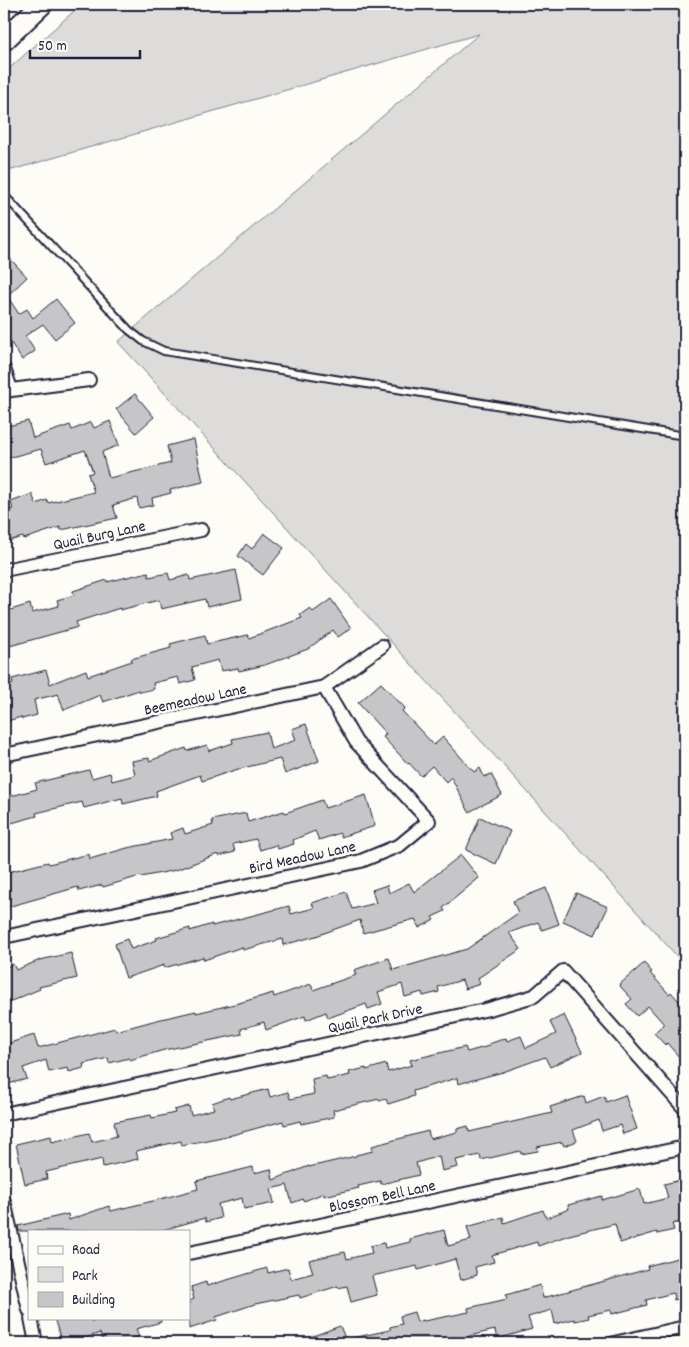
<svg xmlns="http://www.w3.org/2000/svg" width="689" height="1347" font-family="Dekko,sans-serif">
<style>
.green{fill:#dddcdb;stroke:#807f8b}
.building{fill:#c6c6c8;stroke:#22223b}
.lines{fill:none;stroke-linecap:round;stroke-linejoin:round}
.service-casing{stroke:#22223b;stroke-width:10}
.minor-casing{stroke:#22223b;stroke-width:16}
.primary-casing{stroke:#22223b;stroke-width:24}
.service{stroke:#fdfcf7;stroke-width:6}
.minor{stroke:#fdfcf7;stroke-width:12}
.primary{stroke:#fdfcf7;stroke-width:20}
.labels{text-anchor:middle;stroke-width:5;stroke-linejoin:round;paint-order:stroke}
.street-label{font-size:16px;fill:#22223b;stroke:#fdfcf7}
</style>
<rect width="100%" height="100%" fill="#fdfcf7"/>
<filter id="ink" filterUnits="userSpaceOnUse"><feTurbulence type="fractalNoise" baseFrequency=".02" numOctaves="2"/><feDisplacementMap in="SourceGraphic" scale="10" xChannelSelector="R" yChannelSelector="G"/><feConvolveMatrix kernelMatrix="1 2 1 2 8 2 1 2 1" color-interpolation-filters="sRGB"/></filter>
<g filter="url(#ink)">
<polygon class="green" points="82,4 685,4 685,965 118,342 479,34 5,172 4,73"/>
<g class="building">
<polygon points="4,252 27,277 7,296 19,314 27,309 33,318 56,299 75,323 55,339 43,324 25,336 35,351 22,360 4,332"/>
<polygon points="135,394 154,417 136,433 116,409"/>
<polygon points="28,421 33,438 70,425 72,430 91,422 94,428 110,421 119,445 102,452 109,478 171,463 167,446 194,439 203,482 170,490 171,493 152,498 153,505 139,508 137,498 113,505 117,518 61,530 60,527 24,539 23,537 4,542 4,511 13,509 11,502 32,494 36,504 47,500 48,503 94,492 88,474 93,472 85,450 46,463 41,449 4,459 4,427"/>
<polygon points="264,533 284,548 263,575 238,556 246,544 252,549"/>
<polygon points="236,570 242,599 207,607 205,599 161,609 159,600 120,610 120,608 76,622 78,627 6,647 4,641 4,612 30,604 32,613 59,606 57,600 74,595 73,591 107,580 107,582 148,572 149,577 168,573 170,580 189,575 190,580"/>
<polygon points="331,599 351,628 338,637 333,630 308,649 265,665 239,671 238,668 221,671 218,660 192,667 195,680 180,684 178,677 153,683 154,689 140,692 139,690 103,702 100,695 64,710 58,694 34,700 37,715 22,719 21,717 4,722 4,687 13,684 12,679 46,670 50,684 86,670 88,676 132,661 131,659 171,648 170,644 205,635 207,644 248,635 249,638 302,618 300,615 310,608 313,612"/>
<polygon points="381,683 405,708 402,711 434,745 443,737 474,772 480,768 484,777 491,774 502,795 469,812 451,777 446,782 432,766 421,776 409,763 408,764 383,737 386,734 358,703"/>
<polygon points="306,724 319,761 285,774 280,759 235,770 202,781 200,775 156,791 157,796 123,804 122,798 84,808 82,802 36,813 37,816 4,825 4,798 37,789 35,783 89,770 92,778 110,773 112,781 135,775 132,761 149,758 149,761 186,748 187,751 207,745 209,751 233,743 232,739 267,732 271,749 296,740 292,729"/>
<polygon points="366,795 375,826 341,837 340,833 319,840 315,831 293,840 294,844 278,849 276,845 260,850 256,839 233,844 235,852 219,856 218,854 176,870 141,877 140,876 103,887 102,885 79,891 78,887 4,908 4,873 48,862 49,864 89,854 90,859 127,848 172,839 170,833 183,828 185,834 213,825 212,820 246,813 248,822 284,811 285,813 322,800 325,808"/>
<polygon points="480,817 510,831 496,864 466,850"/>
<polygon points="461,855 479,878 443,908 445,911 432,917 434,920 419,928 415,919 363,933 360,920 316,936 283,945 282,939 243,950 242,947 204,960 203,957 164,968 164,965 126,978 115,944 127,939 131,949 157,940 156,938 190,928 190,931 212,924 212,926 289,906 291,914 314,908 312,903 346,892 352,909 376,903 372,890 387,885 389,893 409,883 414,892"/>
<polygon points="546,888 559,924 542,930 538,922 509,933 521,949 478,978 480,984 465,989 462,980 438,987 439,992 423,996 422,992 405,997 402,984 378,992 382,1004 368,1009 366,1004 328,1018 326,1012 306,1020 305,1016 266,1030 264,1022 241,1029 242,1034 164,1050 130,1060 129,1058 109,1063 108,1058 83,1064 84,1068 69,1072 68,1068 49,1072 46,1060 23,1068 27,1079 4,1085 4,1045 34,1035 38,1048 115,1028 116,1031 157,1020 196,1011 196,1013 239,1003 273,993 274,997 311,984 313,990 356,975 354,970 389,958 393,970 467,949 518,913 513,901"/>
<polygon points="576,893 608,907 595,935 563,921"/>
<polygon points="71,953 77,978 39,987 40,989 9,1002 4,989 4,968 13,964 16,970 40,960"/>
<polygon points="644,963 652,972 650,973 669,994 671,992 685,1008 685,1064 667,1043 665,1045 654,1033 664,1024 648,1006 637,1016 626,1004 632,999 619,985"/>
<polygon points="564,1015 582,1052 550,1067 545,1057 503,1072 458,1084 457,1078 413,1091 414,1096 388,1104 386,1099 379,1101 379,1099 333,1110 334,1117 301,1124 300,1121 284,1125 283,1121 232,1135 182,1145 181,1141 136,1151 138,1159 103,1167 102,1159 46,1172 47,1179 25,1184 16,1144 51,1136 52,1142 89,1133 92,1142 117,1136 114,1122 151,1115 152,1118 175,1113 174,1110 189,1106 191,1115 214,1109 212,1103 229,1097 230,1099 268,1089 270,1097 288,1092 290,1099 314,1094 312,1079 326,1076 327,1080 350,1075 349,1072 366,1068 366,1070 386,1064 388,1072 412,1065 410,1060 465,1047 467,1052 489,1046 489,1044 506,1038 507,1041 521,1036 526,1048 556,1034 550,1022"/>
<polygon points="625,1095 637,1129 623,1134 620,1125 602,1131 599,1120 573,1130 577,1141 564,1146 562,1142 537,1147 538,1151 521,1154 520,1151 481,1160 480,1155 456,1160 458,1167 442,1171 439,1156 416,1163 419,1175 381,1184 380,1181 358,1186 359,1188 324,1196 324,1193 304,1201 303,1199 292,1203 287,1185 271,1189 274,1203 244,1209 242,1198 218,1204 221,1218 206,1222 205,1218 159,1231 19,1231 18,1226 68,1214 69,1220 109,1206 111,1211 153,1201 198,1189 196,1181 253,1167 254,1173 271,1169 273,1180 309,1166 309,1167 356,1156 356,1155 373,1151 372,1146 428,1131 430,1139 457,1132 457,1129 468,1126 469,1132 552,1113 550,1107 584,1096 586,1103 604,1096 606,1102"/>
<polygon points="681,1180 685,1200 685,1221 672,1224 674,1230 657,1234 657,1232 620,1243 615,1224 569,1235 538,1246 537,1242 492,1255 494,1262 475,1267 477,1275 461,1280 455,1259 418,1270 417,1266 372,1276 377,1295 351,1302 347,1286 338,1288 338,1286 300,1298 299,1295 255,1304 216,1317 217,1320 189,1329 189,1301 194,1299 191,1287 206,1282 207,1286 267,1268 268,1273 288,1268 291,1279 313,1273 309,1260 345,1252 347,1259 372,1253 370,1246 384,1243 385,1248 410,1242 410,1239 444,1230 448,1246 471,1240 467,1227 503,1217 504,1223 543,1210 546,1218 569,1209 568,1205 602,1196 602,1200 640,1189 644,1204 668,1198 664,1184"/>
<polygon points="685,1256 685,1297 674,1300 673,1293 646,1300 647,1305 612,1314 611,1310 588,1315 589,1318 575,1321 574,1319 555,1324 552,1310 528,1317 532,1329 497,1339 495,1330 469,1336 471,1343 352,1343 352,1338 390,1330 390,1327 402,1324 400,1316 414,1312 417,1322 423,1320 424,1321 469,1312 468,1308 507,1299 506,1295 540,1285 543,1298 648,1269 647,1266"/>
<polygon points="54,1318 91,1318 92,1322 103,1318 160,1318 161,1322 136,1329 139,1336 134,1338 136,1343 103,1343 100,1333 70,1343 62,1343"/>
<polygon points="340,1326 347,1343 297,1343 297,1342"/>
</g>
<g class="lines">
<g class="service-casing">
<polyline id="service" points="4,195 129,330 143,341 164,351 685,436"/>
</g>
<g class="minor-casing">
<g id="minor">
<polyline points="4,369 11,389"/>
<polyline points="4,391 89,380"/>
<polyline points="4,570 201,530"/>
<polyline points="4,755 324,687 382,646"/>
<polyline points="4,937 361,861 400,845 429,821 356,742 324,687"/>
<polyline points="4,1114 489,1009 534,996 563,971 685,1109"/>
<polyline points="4,1201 29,1310"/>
<polyline points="189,1253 685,1147"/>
<polyline points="31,1318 36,1343"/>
<polyline points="614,1343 685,1327"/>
</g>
</g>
<g class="primary-casing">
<polyline id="primary" points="4,40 42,4"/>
</g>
<use href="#service" class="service"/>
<use href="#minor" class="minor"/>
<use href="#primary" class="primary"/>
</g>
</g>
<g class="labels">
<g class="street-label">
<text transform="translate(99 534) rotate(-12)" y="6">Quail Burg Lane</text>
<text transform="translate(195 698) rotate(-12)" y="6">Beemeadow Lane</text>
<text transform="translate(302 856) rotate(-12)" y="6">Bird Meadow Lane</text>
<text transform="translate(375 1017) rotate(-12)" y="6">Quail Park Drive</text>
<text transform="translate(382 1195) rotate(-12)" y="6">Blossom Bell Lane</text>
</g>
</g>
<rect width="689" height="1347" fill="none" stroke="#fdfcf7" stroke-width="20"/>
<rect x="10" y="10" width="669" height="1327" fill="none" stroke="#22223b" stroke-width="2" filter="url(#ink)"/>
<rect x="28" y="1230" width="162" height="90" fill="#fdfcf7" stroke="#a5a5ac"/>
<rect x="38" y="1246" width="25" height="8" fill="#fdfcf7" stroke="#a5a5ac"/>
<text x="72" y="1254" font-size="15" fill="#22223b">Road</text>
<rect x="38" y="1267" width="25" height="15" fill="#dddcdb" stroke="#a5a5ac"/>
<text x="72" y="1280" font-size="15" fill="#22223b">Park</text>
<rect x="38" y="1292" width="25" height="15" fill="#c6c6c8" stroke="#a5a5ac"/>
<text x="72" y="1304" font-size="15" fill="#22223b">Building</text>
<path d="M30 50v8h110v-8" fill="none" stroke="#22223b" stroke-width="2.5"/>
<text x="38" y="50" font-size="15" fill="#22223b" stroke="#fdfcf7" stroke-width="4" paint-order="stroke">50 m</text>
</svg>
